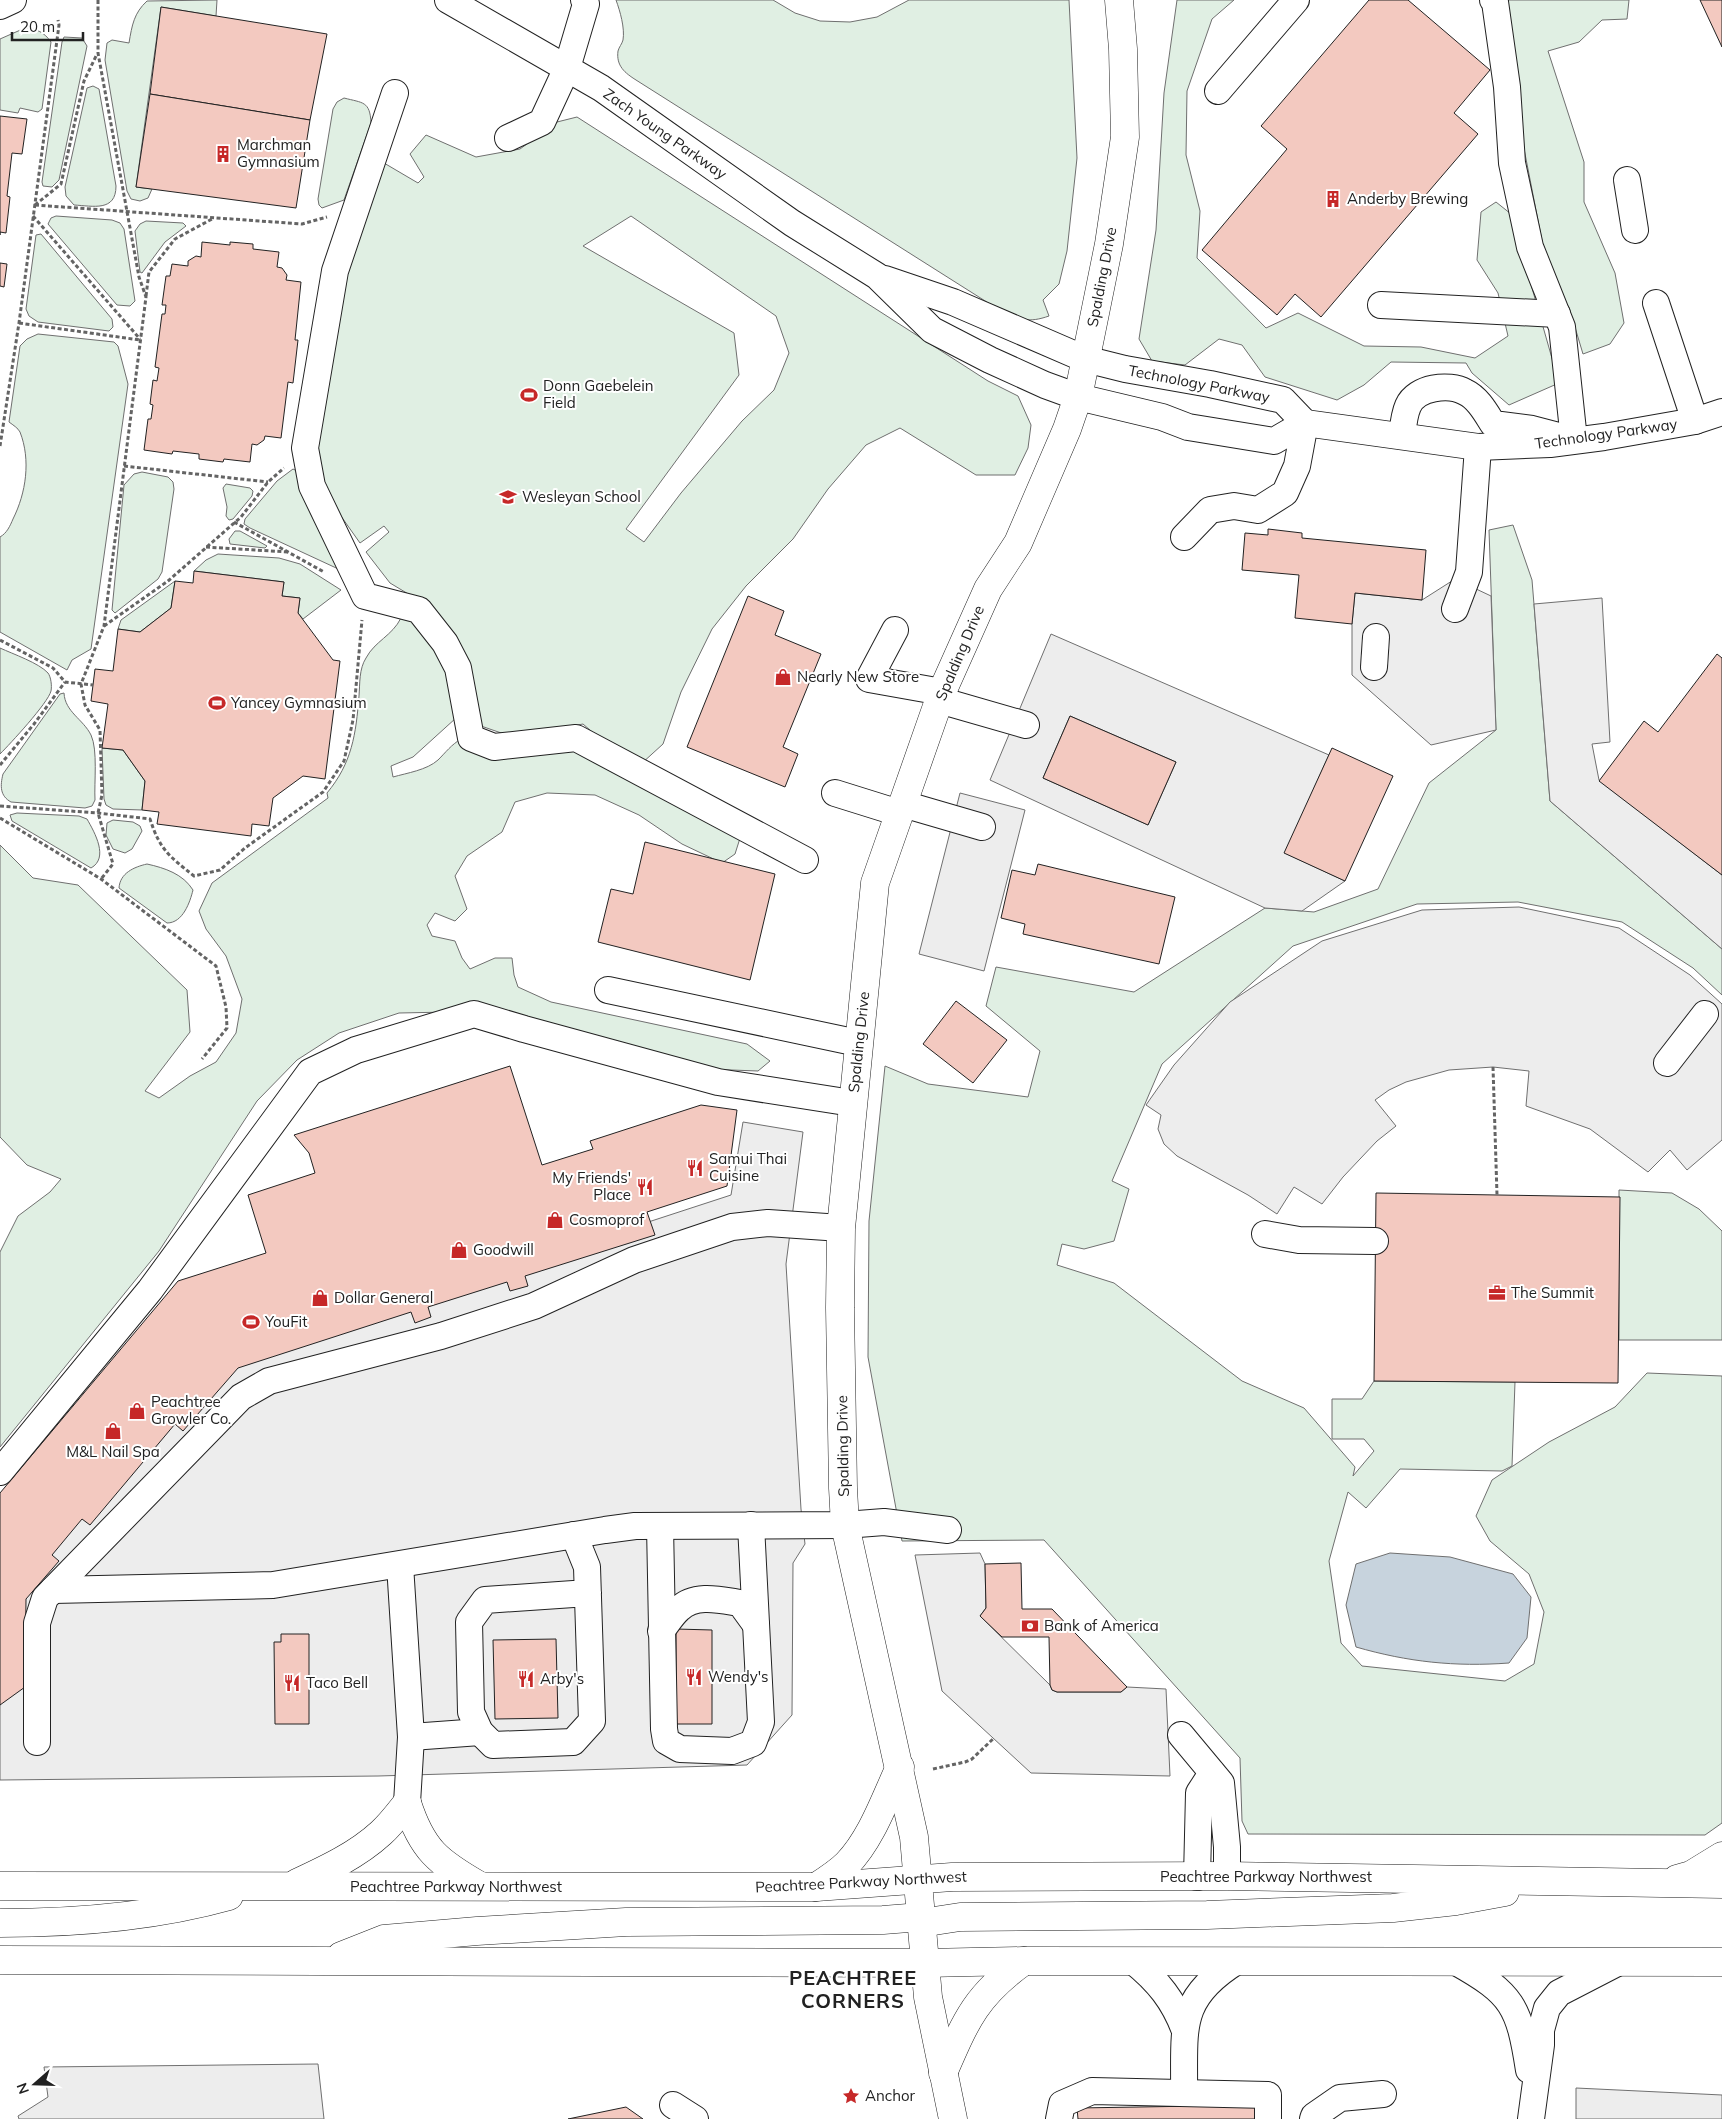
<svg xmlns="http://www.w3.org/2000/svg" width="1722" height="2119" font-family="Mulish,sans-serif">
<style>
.green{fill:#e0efe3;stroke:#6f6f6f;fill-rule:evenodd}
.parking{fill:#ededed;stroke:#6f6f6f;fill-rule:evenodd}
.water{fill:#c7d3dd;stroke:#6f6f6f}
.building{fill:#f3c9c0;stroke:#222}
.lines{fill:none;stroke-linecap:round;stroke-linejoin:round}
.minor-casing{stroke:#222;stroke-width:28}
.major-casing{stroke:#222;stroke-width:29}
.highway-casing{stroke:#222;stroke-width:29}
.path{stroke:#646464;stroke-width:3;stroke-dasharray:4 2.5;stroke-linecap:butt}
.minor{stroke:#fff;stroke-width:26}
.major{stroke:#fff;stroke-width:28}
.highway{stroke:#fff;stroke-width:28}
.labels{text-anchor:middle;stroke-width:4;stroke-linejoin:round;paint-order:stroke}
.street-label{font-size:15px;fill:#222;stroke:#fff}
.poi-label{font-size:15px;fill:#222;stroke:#fff;text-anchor:start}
.district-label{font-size:20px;font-weight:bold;letter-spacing:1px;fill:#222;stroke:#fff}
</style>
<rect width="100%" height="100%" fill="#fff"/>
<g class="green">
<path d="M217 0 216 16 161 7 136 187 152 189 148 198 140 201 131 199 127 191 105 60 107 43 112 40 129 43C132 25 134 13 147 1Z"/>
<path d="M616 0H773L795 13 820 21 850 22 877 17 909 0H1069L1077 158 1067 251 1059 284 1043 300 1049 316C1029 323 1020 320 1001 311L636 80C625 73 616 66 618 51 619 47 622 44 623 40 625 28 620 11 616 0Z"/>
<polygon points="1177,0 1234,0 1212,19 1187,91 1186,155 1200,211 1197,258 1266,328 1298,313 1364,346 1421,347 1475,358 1508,336 1498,293 1477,260 1481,212 1496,202 1511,214 1559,383 1509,405 1472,373 1466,363 1391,362 1364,385 1337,400 1265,377 1242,345 1219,339 1185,365 1152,361 1139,339 1156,230 1164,93"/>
<polygon points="1501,0 1629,0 1627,19 1602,20 1579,42 1548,51 1584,162 1584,202 1615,273 1624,323 1610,344 1583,354 1574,324 1543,246 1519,123"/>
<path d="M25 28C37 29 44 32 51 42L42 109 38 112 20 108 18 113 0 110V39Z"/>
<polygon points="64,37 82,38 87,46 59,180 52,187 43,186 42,182 62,42"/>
<path d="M93 86 99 89 116 186C116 212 93 206 74 205L66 196 65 187 87 88Z"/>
<path d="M344 98C363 103 370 101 371 123L344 200 322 208 319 205 318 199 333 109 337 102Z"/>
<path d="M577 117 988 381 1018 396 1031 425 1028 448 1015 475H976L900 428 866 445 828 489 793 539 746 586 712 629 681 692 663 744 641 764 613 750 583 724 513 737 478 725 420 601 390 583 366 552 389 532 384 526 360 543 326 495 317 464V437L344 273 384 163 418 183 424 177 410 154 426 135 476 157 520 149 557 122ZM631 216 776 316 789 353 774 390 742 421 681 493 644 542 626 529 739 375 734 333 583 246Z"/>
<polygon points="56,216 112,220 120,223 124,229 135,301 130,306 117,305 48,224 51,218"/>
<polygon points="146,221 183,223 186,226 165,242 142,273 140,272 135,231 140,224"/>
<polygon points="41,234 112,319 113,327 109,331 38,322 29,316 26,309 36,235"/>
<path d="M38 334 114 342 118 346 128 384 91 649 72 660 67 670 0 632V537C7 533 10 526 13 519 26 493 31 460 20 432 18 428 13 425 9 422L20 346 27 339Z"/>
<path d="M293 469 297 471C304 510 326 539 347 573L250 528 244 524 245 519 277 481Z"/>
<polygon points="142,472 168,477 173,482 174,489 162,572 158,579 115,613 112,610 124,485 134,474"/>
<polygon points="226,484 250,488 253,491 252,496 233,519 229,520 226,516 227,507 223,488"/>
<polygon points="1513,525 1532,580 1550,801 1722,949 1722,995 1693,968 1622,922 1518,902 1417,904 1293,946 1162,1064 1112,1181 1129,1189 1114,1241 1084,1249 1062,1244 1057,1265 1114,1283 1242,1381 1304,1408 1355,1467 1353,1476 1374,1451 1364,1439 1332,1439 1332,1399 1362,1399 1374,1381 1515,1382 1512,1466 1502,1471 1400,1469 1366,1508 1348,1492 1329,1561 1341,1643 1362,1666 1505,1681 1534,1664 1544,1612 1529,1574 1490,1541 1476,1516 1492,1480 1549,1442 1615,1407 1647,1373 1722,1376 1722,1823 1705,1835 1248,1834 1242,1821 1240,1758 1044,1540 902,1541 868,1357 869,1221 885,1066 928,1084 1028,1097 1040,1051 986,1006 996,967 1134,992 1265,908 1314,912 1378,889 1429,783 1496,730 1489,530"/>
<polygon points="235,531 240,531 267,546 265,548 230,544 229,539"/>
<polygon points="218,554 279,558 300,564 341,590 303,619 298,613 300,598 282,596 284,582 194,571 206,560"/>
<polygon points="175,581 171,608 140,632 118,629 121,620"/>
<path d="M416 615 444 663 456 718 413 757 391 766 393 777C407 773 427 770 438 760 446 752 451 745 461 739L573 744 741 835 735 854 722 863 682 844 639 815 595 795 547 793 515 802 502 832 467 856 455 876 467 909 455 921 435 913 427 925 432 936 455 941 462 958 470 969 495 958H512L514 975 518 987 551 1002 747 1044 770 1061 758 1071 705 1069 449 1012 399 1013 339 1033 297 1060 257 1101 159 1251 0 1447V1252L18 1216 50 1192 61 1179 27 1165 0 1137V845L33 878 78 885 187 990 190 1032 145 1091 159 1098 190 1076 216 1062 236 1033 242 999 226 956 206 929 199 911 212 883 328 798 327 793C352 763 356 734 359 696 360 683 359 669 366 658 375 641 392 636 401 618Z"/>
<path d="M0 648C13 654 39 663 48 673 51 677 52 686 51 691 48 703 10 744 0 754Z"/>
<path d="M64 693C65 712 83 719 91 735 98 750 94 783 95 800L92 806 85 808 11 802C0 796 0 786 3 774L60 694Z"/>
<polygon points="102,748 123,750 145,781 142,810 113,809 106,805 104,799"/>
<path d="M17 813 79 816 87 819C95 833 109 858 91 868L12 821 10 815Z"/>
<polygon points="113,820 133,822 140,826 142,831 132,849 125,853 113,849 106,835 107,823"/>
<path d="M147 864C165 868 183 874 193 890 190 902 183 923 167 923L119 888C120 873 134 867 147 864Z"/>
<polygon points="1619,1190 1672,1193 1699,1209 1722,1231 1722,1340 1619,1340"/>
</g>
<g class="parking">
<polygon points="1455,579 1491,596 1496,730 1431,745 1352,675 1352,624 1355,593 1422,600"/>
<polygon points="1602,598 1610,742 1592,744 1599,780 1722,875 1722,949 1550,801 1534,604"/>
<path d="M1051 634 1329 755 1285 853 1345 881 1302 911 1265 908 990 780ZM1070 716 1176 762 1148 825 1043 778Z"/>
<polygon points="960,793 1025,810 984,971 919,954"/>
<polygon points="1519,907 1619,928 1690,975 1722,1004 1722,1140 1687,1170 1670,1150 1648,1172 1590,1129 1526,1106 1529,1071 1493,1067 1449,1070 1406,1082 1389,1090 1375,1100 1396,1126 1377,1141 1343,1177 1322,1204 1294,1187 1277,1214 1248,1195 1177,1156 1164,1144 1158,1129 1161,1115 1146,1105 1174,1065 1230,1002 1322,941 1422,910"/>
<polygon points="743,1122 803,1132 786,1264 801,1509 805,1544 793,1563 792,1715 747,1765 378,1776 0,1780 0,1697 8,1586 241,1355 731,1195"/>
<polygon points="980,1553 985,1564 986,1608 980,1616 1050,1685 1052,1690 1057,1692 1121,1692 1127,1687 1166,1689 1170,1776 1031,1773 942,1691 915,1555"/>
<polygon points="318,2064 324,2119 19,2119 18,2116 48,2097 44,2067"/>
<polygon points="1576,2088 1722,2095 1722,2119 1576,2119"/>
</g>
<path class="water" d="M1390 1553 1450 1557 1513 1574 1531 1597 1527 1638 1509 1663C1455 1667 1408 1662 1356 1647L1346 1605 1356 1564Z"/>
<g class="building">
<polygon points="1369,0 1408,0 1490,70 1454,113 1478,134 1321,317 1295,294 1277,315 1202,250 1287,149 1261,126"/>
<polygon points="1700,0 1722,0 1722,47"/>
<polygon points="161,7 327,34 310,120 150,94"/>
<polygon points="150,94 310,120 296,208 136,187"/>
<polygon points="0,116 27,119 22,154 12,153 7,196 10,197 6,233 0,232 0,235"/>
<polygon points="202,242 230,245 230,242 253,244 253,249 279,252 277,267 282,268 287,275 286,280 301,282 295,340 298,340 293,383 288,382 281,438 265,436 264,440 257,445 252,444 250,462 224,459 223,462 199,459 199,454 173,451 172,454 144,450 148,419 151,419 153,405 150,404 153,380 157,381 159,368 155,367 162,314 165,314 166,305 162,305 166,276 170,276 172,264 188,266 188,261 196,256 201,257"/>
<polygon points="0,263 7,264 4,287 0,286"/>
<polygon points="1268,529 1302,533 1302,538 1426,550 1422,600 1355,593 1352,624 1295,618 1299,575 1242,570 1245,533 1268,535"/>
<polygon points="194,571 284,582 282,596 300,598 298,613 333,660 340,661 325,779 303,776 273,798 269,826 252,824 251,836 157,824 159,812 142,810 145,781 123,750 102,748 108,704 91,701 95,669 113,671 118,629 140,632 171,608 175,581 193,583"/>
<polygon points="748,596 784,611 775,635 821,654 783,747 798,754 785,787 687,747"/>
<polygon points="1717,654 1722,658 1722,875 1599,781 1644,721 1658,732"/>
<polygon points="1070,716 1176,762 1148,825 1043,778"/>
<polygon points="1332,748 1393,776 1345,881 1284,853"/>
<polygon points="645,842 775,874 750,980 598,942 611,889 633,894"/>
<polygon points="1038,864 1175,897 1159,964 1023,934 1025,924 1001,918 1012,870 1035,875"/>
<polygon points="956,1001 1007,1040 973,1083 923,1044"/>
<polygon points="510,1066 542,1165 593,1149 590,1141 701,1105 737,1110 727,1186 647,1212 655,1235 525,1276 528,1286 510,1291 507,1282 428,1307 431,1317 415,1323 411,1312 238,1368 183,1431 175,1424 90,1525 82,1519 52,1555 59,1561 26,1599 25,1687 0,1705 0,1493 178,1281 266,1253 248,1195 315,1173 309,1153 294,1135"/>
<polygon points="1376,1193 1620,1197 1618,1383 1374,1381"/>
<polygon points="1021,1563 1022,1609 1052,1609 1127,1687 1121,1692 1057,1692 1052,1690 1050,1685 1049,1637 1002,1637 980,1616 986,1608 985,1564"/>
<polygon points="676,1629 712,1630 712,1724 676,1724"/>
<polygon points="281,1634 309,1634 309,1724 275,1724 274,1642 281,1642"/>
<polygon points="556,1639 558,1718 495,1719 493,1640"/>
<polygon points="1261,2105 1260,2119 1078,2119 1077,2108"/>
<polygon points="626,2107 643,2119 568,2119"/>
</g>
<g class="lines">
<g class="minor-casing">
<g id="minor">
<polyline points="448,0 601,88 792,223 877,276 932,330 990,360 1045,385 1078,397 1162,417 1188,427 1274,441 1305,423"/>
<polyline points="0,6 13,0"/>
<polyline points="1218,91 1296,0"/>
<polyline points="395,93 335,271 305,448 312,486 365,596 419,610 445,643 458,668 471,738 494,747 576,738 805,860"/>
<polyline points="508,138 542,122 567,68 586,4 584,0"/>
<polyline points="1627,180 1635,230"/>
<polyline points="885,279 953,302 1085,359 1125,369 1210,384 1283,400 1305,423"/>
<polyline points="1656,303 1695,421"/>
<polyline points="1381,305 1557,314"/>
<polyline points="1305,423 1478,447 1550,444 1604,437 1695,421 1722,412"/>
<path d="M1402 436C1403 427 1404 415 1408 406 1416 387 1449 383 1465 392 1478 398 1486 413 1493 424L1532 429 1574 440 1562 327 1530 247 1512 163 1507 87 1495 2 1493 0"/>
<polyline points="1184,537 1210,510 1234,506 1258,510 1285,493 1297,466 1305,423"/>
<polyline points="1455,609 1469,572 1478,447"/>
<polyline points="895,630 869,679 942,692"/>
<polyline points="1374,667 1376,637"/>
<polyline points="939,700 1026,725"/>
<polyline points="835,793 899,813"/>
<polyline points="903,804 982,827"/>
<polyline points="608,990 858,1043"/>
<polyline points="1667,1063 1705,1014"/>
<polyline points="1265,1234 1299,1240 1375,1241"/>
<polyline points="0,1472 150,1290 310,1072 356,1050 474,1014 524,1029 718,1082 852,1103"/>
<polyline points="660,1526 664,1729 666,1741 680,1749 732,1751 753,1743 761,1722 751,1525"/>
<polyline points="574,1535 587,1567 592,1721 573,1742 493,1745 480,1732 471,1712 469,1622 485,1600 588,1593"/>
<polyline points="400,1565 411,1737 407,1803"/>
<polyline points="53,1590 273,1585 605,1530 635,1526 845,1525 884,1522 948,1530"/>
<path d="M661 1631C667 1624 672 1615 679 1609 695 1593 721 1600 740 1603L756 1625"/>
<polyline points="1181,1735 1221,1783 1227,1847 1227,1876"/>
<polyline points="411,1737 480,1732"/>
<polyline points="37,1742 37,1623 45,1598 241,1397 269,1381 441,1336 534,1306 634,1260 732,1227 768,1223 841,1228"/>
<polyline points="1197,1877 1199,1793 1212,1773"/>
<path d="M1133 1961C1158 1981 1174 2001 1185 2031"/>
<path d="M1456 1962C1513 1994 1519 2006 1529 2070"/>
<path d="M1184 2093C1185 2029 1176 1999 1237 1961"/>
<polyline points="673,2105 695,2119"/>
<polyline points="1059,2119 1062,2104 1092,2091 1268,2095 1268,2119"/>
<polyline points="1313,2119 1314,2116 1340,2098 1383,2094"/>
<polyline points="1531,2119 1541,2045 1541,2030 1547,2008 1559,1993 1619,1962"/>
</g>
</g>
<g class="major-casing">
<polyline id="major" points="953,2119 928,1997 914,1837 845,1525 843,1488 840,1308 841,1228 875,883 942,692 988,589 1018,543 1067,429 1078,397 1109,244 1125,137 1123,49 1119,0"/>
</g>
<g class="highway-casing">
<g id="highway">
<path d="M407 1803C422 1850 438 1862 480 1886"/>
<polyline points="1677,1879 1691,1875 1722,1856"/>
<path d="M297 1883C327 1869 357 1855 381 1833 391 1824 399 1813 407 1803"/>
<polyline points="0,1886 816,1887 952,1877 1227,1876 1722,1884"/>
<path d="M816 1887C827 1880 838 1873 847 1864 872 1838 885 1799 900 1767"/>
<path d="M0 1923C78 1923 154 1917 229 1896"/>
<polyline points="921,1923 960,1917 1207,1915 1393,1908 1456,1901 1505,1892"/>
<polyline points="341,1956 384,1939 477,1931 626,1922 883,1920 921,1917"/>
<polyline points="0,1960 925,1963 1024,1961 1722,1962"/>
<path d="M943 2073C966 2020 976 1995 1024 1961"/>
</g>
</g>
<g class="path">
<polyline points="98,0 98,53 139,277 146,297 104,626 81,684 85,705 100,730 102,795 98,813 113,864 101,879"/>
<polyline points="35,205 302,224 327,217"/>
<polyline points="35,205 61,184 84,81 97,54"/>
<polyline points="33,216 140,339"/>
<polyline points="146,296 149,272 175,239 212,219"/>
<polyline points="19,323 140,340"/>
<polyline points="0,446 19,323 59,25 58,20"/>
<polyline points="124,466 268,482"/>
<polyline points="234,522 324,572"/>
<polyline points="206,547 288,552"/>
<polyline points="104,626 168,581 241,517 268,482 284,468"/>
<polyline points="0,640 53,668 65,682 93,685"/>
<polyline points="0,765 34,724 65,682"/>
<path d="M0 806 98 813 150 819C160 850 169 856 194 876L220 870 245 848 323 792 344 761 353 720 362 620"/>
<polyline points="0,818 101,879 216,966 226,1007 227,1028 202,1059"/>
<polyline points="1493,1067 1497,1195"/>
<polyline points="933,1769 965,1762 972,1759 994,1738"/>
</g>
<use href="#minor" class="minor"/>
<use href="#major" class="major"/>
<use href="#highway" class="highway"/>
</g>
<defs>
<g id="building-bare" transform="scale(1.35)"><path d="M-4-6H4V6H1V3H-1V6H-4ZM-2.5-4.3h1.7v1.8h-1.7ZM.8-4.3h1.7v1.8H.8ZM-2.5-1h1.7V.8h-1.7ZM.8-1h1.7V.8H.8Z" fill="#c62828" stroke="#fff" stroke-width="2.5" paint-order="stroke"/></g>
<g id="stadium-bare" transform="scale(1.35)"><path d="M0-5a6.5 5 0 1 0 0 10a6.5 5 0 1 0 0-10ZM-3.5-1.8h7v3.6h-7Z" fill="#c62828" stroke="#fff" stroke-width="2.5" paint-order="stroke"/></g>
<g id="school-bare" transform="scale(1.35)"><path d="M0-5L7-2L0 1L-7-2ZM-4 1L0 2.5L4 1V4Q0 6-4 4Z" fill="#c62828" stroke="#fff" stroke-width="2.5" paint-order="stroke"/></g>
<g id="shop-bare" transform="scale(1.35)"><path d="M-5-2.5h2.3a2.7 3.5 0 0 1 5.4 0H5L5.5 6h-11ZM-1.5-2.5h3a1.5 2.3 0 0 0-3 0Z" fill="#c62828" stroke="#fff" stroke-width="2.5" paint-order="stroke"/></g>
<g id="restaurant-bare" transform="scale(1.35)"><path d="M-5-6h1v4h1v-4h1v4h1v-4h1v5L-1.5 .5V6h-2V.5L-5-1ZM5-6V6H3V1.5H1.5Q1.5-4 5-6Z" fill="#c62828" stroke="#fff" stroke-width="2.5" paint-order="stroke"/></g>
<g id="office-bare" transform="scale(1.35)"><path d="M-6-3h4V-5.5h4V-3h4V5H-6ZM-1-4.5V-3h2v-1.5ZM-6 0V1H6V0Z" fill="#c62828" stroke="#fff" stroke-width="2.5" paint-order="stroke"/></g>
<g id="bank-bare" transform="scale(1.35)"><path d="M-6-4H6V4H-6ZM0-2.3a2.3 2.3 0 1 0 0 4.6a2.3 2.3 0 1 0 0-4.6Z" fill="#c62828" stroke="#fff" stroke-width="2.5" paint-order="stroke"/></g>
<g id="sight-bare" transform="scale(1.35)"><path d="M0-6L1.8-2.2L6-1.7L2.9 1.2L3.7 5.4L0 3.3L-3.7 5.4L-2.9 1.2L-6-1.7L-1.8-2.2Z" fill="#c62828" stroke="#fff" stroke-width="2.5" paint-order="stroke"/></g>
</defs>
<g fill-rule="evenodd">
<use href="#building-bare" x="223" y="154"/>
<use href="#building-bare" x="1333" y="199"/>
<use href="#stadium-bare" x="529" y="395"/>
<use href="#school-bare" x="508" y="497"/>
<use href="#shop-bare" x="783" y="677"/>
<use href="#stadium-bare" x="217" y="703"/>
<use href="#restaurant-bare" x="695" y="1168"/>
<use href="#restaurant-bare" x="645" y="1187"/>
<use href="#shop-bare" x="555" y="1220"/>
<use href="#shop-bare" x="459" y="1250"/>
<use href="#office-bare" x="1497" y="1293"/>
<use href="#shop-bare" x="320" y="1298"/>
<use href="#stadium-bare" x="251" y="1322"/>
<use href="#shop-bare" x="137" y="1411"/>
<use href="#shop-bare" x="113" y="1431"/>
<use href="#bank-bare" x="1030" y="1626"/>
<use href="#restaurant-bare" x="694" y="1677"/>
<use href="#restaurant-bare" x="526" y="1679"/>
<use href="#restaurant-bare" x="292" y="1683"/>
<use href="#sight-bare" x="851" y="2096"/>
</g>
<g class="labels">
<g class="street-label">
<text transform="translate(665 134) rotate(35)" y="5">Zach Young Parkway</text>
<text transform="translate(1102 277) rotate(-79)" y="5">Spalding Drive</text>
<text transform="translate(1199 384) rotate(11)" y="5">Technology Parkway</text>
<text transform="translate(1606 434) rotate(-8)" y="5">Technology Parkway</text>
<text transform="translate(960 653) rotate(-67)" y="5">Spalding Drive</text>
<text transform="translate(859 1042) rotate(-84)" y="5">Spalding Drive</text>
<text transform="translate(843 1446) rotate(-91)" y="5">Spalding Drive</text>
<text x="1266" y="1882">Peachtree Parkway Northwest</text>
<text transform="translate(861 1882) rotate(-3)" y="5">Peachtree Parkway Northwest</text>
<text x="456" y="1892">Peachtree Parkway Northwest</text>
</g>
<g class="poi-label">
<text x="237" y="150">Marchman<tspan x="237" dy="17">Gymnasium</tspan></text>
<text x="1347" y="204">Anderby Brewing</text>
<text x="543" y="391">Donn Gaebelein<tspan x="543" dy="17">Field</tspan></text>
<text x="522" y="502">Wesleyan School</text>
<text x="797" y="682">Nearly New Store</text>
<text x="231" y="708">Yancey Gymnasium</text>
<text x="709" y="1164">Samui Thai<tspan x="709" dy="17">Cuisine</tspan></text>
<text x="631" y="1183" text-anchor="end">My Friends'<tspan x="631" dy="17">Place</tspan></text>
<text x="569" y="1225">Cosmoprof</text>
<text x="473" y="1255">Goodwill</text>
<text x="1511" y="1298">The Summit</text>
<text x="334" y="1303">Dollar General</text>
<text x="265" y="1327">YouFit</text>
<text x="151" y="1407">Peachtree<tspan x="151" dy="17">Growler Co.</tspan></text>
<text x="113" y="1457" text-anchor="middle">M&amp;L Nail Spa</text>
<text x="1044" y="1631">Bank of America</text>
<text x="708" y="1682">Wendy's</text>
<text x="540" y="1684">Arby's</text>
<text x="306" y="1688">Taco Bell</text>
<text x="865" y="2101">Anchor</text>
</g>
<g class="district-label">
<text x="853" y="1985">PEACHTREE<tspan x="853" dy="23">CORNERS</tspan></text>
</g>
</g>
<g transform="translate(35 2084) rotate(250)" stroke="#ffffff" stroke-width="4" paint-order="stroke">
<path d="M0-4L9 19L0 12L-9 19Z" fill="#222222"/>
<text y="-8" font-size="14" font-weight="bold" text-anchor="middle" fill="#222222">N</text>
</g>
<path d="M12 32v8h71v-8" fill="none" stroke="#222222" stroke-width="2.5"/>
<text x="20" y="32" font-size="15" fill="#222222" stroke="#ffffff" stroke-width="4" paint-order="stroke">20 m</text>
</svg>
